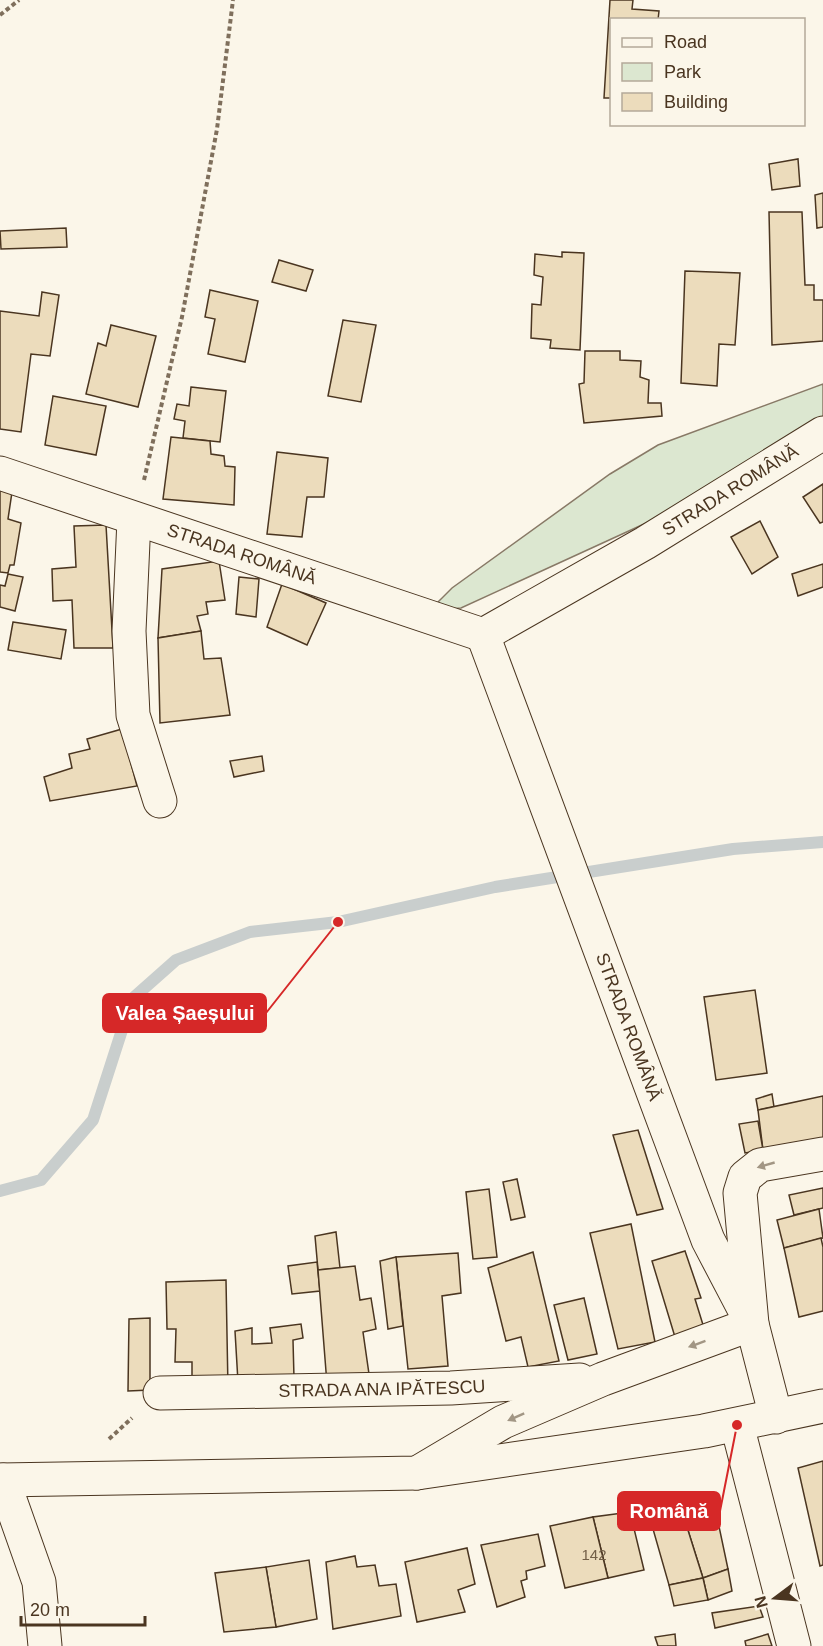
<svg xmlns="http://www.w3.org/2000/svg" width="823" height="1646" font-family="Helvetica,sans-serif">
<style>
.green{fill:#dce7d0;stroke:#887966;stroke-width:1.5}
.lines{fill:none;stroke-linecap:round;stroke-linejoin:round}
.stream{stroke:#c9cecd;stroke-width:12}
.building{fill:#ecdcbc;stroke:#4a3520;stroke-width:1.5}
.minor-casing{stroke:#4a3520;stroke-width:35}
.major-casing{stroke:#4a3520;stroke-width:35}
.path{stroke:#7f6f5c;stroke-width:4;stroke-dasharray:4.5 3;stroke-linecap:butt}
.minor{stroke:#fbf6e9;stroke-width:33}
.major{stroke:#fbf6e9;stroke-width:33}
.oneway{fill:#a29684}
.labels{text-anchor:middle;stroke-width:4.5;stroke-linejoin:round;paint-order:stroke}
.number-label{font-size:15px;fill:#725f47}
.street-label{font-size:18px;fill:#4a3520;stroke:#fbf6e9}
.leader{fill:none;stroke:#d62828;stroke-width:2}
.callout-dot{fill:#d62828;stroke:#fbf6e9;stroke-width:2}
.callout{fill:#d62828;stroke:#d62828;stroke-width:2}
.callout-label{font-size:20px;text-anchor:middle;font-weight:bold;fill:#fff}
</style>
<rect width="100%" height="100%" fill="#fbf6e9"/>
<polygon class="green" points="823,384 823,422 668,513 461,608 438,610 438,602 452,588 610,474 658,445"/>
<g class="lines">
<polyline class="stream" points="0,1191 41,1180 93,1120 132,999 176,960 250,932 338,922 495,887 733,849 823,842"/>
</g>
<g class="building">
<polygon points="610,0 633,0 632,9 659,11 658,20 612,20 612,98 604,98"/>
<polygon points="798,159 800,186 772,190 769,164"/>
<polygon points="823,193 823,227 817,228 815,195"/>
<polygon points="769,212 802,212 805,285 814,285 814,300 823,300 823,341 772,345"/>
<polygon points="66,228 67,247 1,249 0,231"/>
<polygon points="562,252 584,253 580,350 550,348 551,340 531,338 532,304 541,305 543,277 534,275 535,254 562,257"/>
<polygon points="279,260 313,270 306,291 272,282"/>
<polygon points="685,271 740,273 735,345 719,344 717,386 681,383"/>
<polygon points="210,290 258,301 245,362 208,354 215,319 205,317"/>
<polygon points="42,292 59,295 50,356 31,354 21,432 0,429 0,311 39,316"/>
<polygon points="343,320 376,325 361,402 328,396"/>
<polygon points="111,325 156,336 138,407 86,394 98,343 106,346"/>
<polygon points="585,351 620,351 620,360 641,361 640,377 649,380 648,403 661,403 662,416 584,423 579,384 584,383"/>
<polygon points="191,387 226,391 220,442 183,438 185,421 174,419 177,404 189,406"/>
<polygon points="53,396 106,406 96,455 45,445"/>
<polygon points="171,437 210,441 211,454 224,456 225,466 235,467 234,505 163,499"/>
<polygon points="277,452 328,458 324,497 307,497 302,537 267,534"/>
<polygon points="823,484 823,522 820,523 803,497"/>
<polygon points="0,489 12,492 8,519 21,523 14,565 10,565 8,573 0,572"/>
<polygon points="760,521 778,557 752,574 731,537"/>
<polygon points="106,525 113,648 74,648 72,600 53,601 52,569 76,567 74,526"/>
<polygon points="219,561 225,600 206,602 208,614 197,616 201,631 158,638 162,569"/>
<polygon points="823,564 823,587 798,596 792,574"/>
<polygon points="8,574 23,577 15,611 0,607 0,585 5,586"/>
<polygon points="239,577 259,579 256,617 236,614"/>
<polygon points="282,584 326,603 307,645 267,627"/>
<polygon points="13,622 66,630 61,659 8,650"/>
<polygon points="201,631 204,659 221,658 230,715 160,723 158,638"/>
<polygon points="122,729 137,786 50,801 44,777 72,768 69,754 90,749 87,739"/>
<polygon points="262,756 264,771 234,777 230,761"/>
<polygon points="755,990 767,1073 716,1080 704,997"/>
<polygon points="772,1094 774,1107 758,1110 756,1099"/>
<polygon points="823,1096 823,1139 763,1150 758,1110"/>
<polygon points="758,1121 763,1150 745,1153 739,1124"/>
<polygon points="638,1130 663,1209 637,1215 613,1135"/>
<polygon points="517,1179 525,1217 511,1220 503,1182"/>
<polygon points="823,1188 823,1208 794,1215 789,1195"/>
<polygon points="489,1189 497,1257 473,1259 466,1192"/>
<polygon points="819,1209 823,1238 784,1248 777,1220"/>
<polygon points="631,1224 655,1342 618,1349 590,1233"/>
<polygon points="336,1232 340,1268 318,1270 315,1236"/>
<polygon points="821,1238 823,1247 823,1311 799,1317 784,1248"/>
<polygon points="685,1251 701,1298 695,1299 704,1328 675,1337 652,1261"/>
<polygon points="533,1252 559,1361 528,1367 521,1337 506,1341 488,1268"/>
<polygon points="458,1253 461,1293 442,1296 448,1366 408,1369 396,1257"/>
<polygon points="396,1257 403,1326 388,1329 380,1261"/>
<polygon points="317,1262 320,1291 292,1294 288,1266"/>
<polygon points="355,1266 360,1300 371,1298 376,1329 363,1332 370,1381 327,1384 318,1270"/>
<polygon points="226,1280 228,1389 192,1390 192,1362 175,1362 176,1329 167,1329 166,1282"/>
<polygon points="584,1298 597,1354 568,1360 554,1305"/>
<polygon points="150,1318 150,1390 128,1391 129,1319"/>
<polygon points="301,1324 303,1338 293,1340 294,1378 238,1382 235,1331 252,1328 252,1344 272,1343 270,1328"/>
<polygon points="823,1461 823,1565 820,1566 798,1468"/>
<polygon points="713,1498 728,1569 703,1578 681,1508"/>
<polygon points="681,1508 703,1578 669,1585 649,1515"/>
<polygon points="630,1512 644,1570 608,1578 593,1517"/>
<polygon points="593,1517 608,1578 565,1588 550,1526"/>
<polygon points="538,1534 545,1566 526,1571 527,1579 521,1581 525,1597 497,1607 481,1545"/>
<polygon points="467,1548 475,1584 458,1590 465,1612 417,1622 405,1562"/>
<polygon points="355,1556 357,1567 375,1565 379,1586 396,1584 401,1616 333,1629 326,1562"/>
<polygon points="309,1560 317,1619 276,1627 266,1567"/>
<polygon points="266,1567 276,1627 224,1632 215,1573"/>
<polygon points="728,1569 732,1591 708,1600 703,1578"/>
<polygon points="703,1578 708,1600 674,1606 669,1585"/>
<polygon points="759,1606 763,1617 715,1628 712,1613"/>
<polygon points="675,1634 676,1646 658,1646 655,1637"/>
<polygon points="768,1634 772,1646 746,1646 745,1641"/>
</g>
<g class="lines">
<g class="minor-casing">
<g id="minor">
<path id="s1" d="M0 473 483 635 645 543 823 433"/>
<polyline points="134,519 129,631 133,715 160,801"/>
<path id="s2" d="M483 635 708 1240 752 1324 776 1417"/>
<path id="s3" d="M160 1393 451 1388 580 1380"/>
<polyline points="737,1425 794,1646"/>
<polyline points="417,1473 503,1422 603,1379 752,1324 740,1193 745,1177 760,1165 823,1154"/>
<polyline points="3,1480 39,1582 45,1646"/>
</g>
</g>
<g class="major-casing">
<polyline id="major" points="0,1480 417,1473 704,1431 823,1406"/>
</g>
<g class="path">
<polyline points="0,15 19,0"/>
<polyline points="144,480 182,317 217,129 233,0"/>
<polyline points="109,1439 132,1418"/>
</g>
<use href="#minor" class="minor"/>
<use href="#major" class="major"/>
</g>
<defs><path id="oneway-solid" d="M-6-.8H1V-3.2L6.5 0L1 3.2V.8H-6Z" transform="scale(1.5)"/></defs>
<g class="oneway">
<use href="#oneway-solid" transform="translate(766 1165) rotate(164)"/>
<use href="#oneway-solid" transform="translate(697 1344) rotate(160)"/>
<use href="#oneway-solid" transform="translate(516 1417) rotate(156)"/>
</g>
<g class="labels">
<g class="number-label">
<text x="594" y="1560">142</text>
</g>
<g class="street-label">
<text dy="6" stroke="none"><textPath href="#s1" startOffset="796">STRADA ROMÂNĂ</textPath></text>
<text dy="6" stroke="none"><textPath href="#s1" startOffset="255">STRADA ROMÂNĂ</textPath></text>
<text dy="6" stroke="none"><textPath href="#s2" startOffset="418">STRADA ROMÂNĂ</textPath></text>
<text dy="6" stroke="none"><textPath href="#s3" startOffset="222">STRADA ANA IPĂTESCU</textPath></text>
</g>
</g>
<path class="leader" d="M338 922L266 1013M737 1425L720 1511"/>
<g class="callout-dot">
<circle cx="338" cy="922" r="6"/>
<circle cx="737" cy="1425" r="6"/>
</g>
<g class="callout">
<rect x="103" y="994" width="163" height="38" rx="6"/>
<rect x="618" y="1492" width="102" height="38" rx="6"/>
</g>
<g class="callout-label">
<text x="185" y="1020">Valea Șaeșului</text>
<text x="669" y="1518">Română</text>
</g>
<rect x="610" y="18" width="195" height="108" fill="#fbf6e9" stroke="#b4a999" stroke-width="1.5"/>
<rect x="622" y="38" width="30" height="9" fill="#fbf6e9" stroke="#b4a999" stroke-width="1.5"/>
<text x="664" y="48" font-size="18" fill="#4a3520">Road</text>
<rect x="622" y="63" width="30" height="18" fill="#dce7d0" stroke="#b4a999" stroke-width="1.5"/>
<text x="664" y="78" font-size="18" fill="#4a3520">Park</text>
<rect x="622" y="93" width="30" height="18" fill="#ecdcbc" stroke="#b4a999" stroke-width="1.5"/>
<text x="664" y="108" font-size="18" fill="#4a3520">Building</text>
<g transform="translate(775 1598) rotate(254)" stroke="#fbf6e9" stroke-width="4.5" paint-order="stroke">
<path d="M0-4.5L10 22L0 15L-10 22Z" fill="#4a3520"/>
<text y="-9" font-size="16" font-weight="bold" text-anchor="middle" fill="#4a3520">N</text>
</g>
<path d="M21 1616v9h124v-9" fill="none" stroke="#4a3520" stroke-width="3"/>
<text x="30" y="1616" font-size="18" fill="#4a3520" stroke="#fbf6e9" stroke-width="4.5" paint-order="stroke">20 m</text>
</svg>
